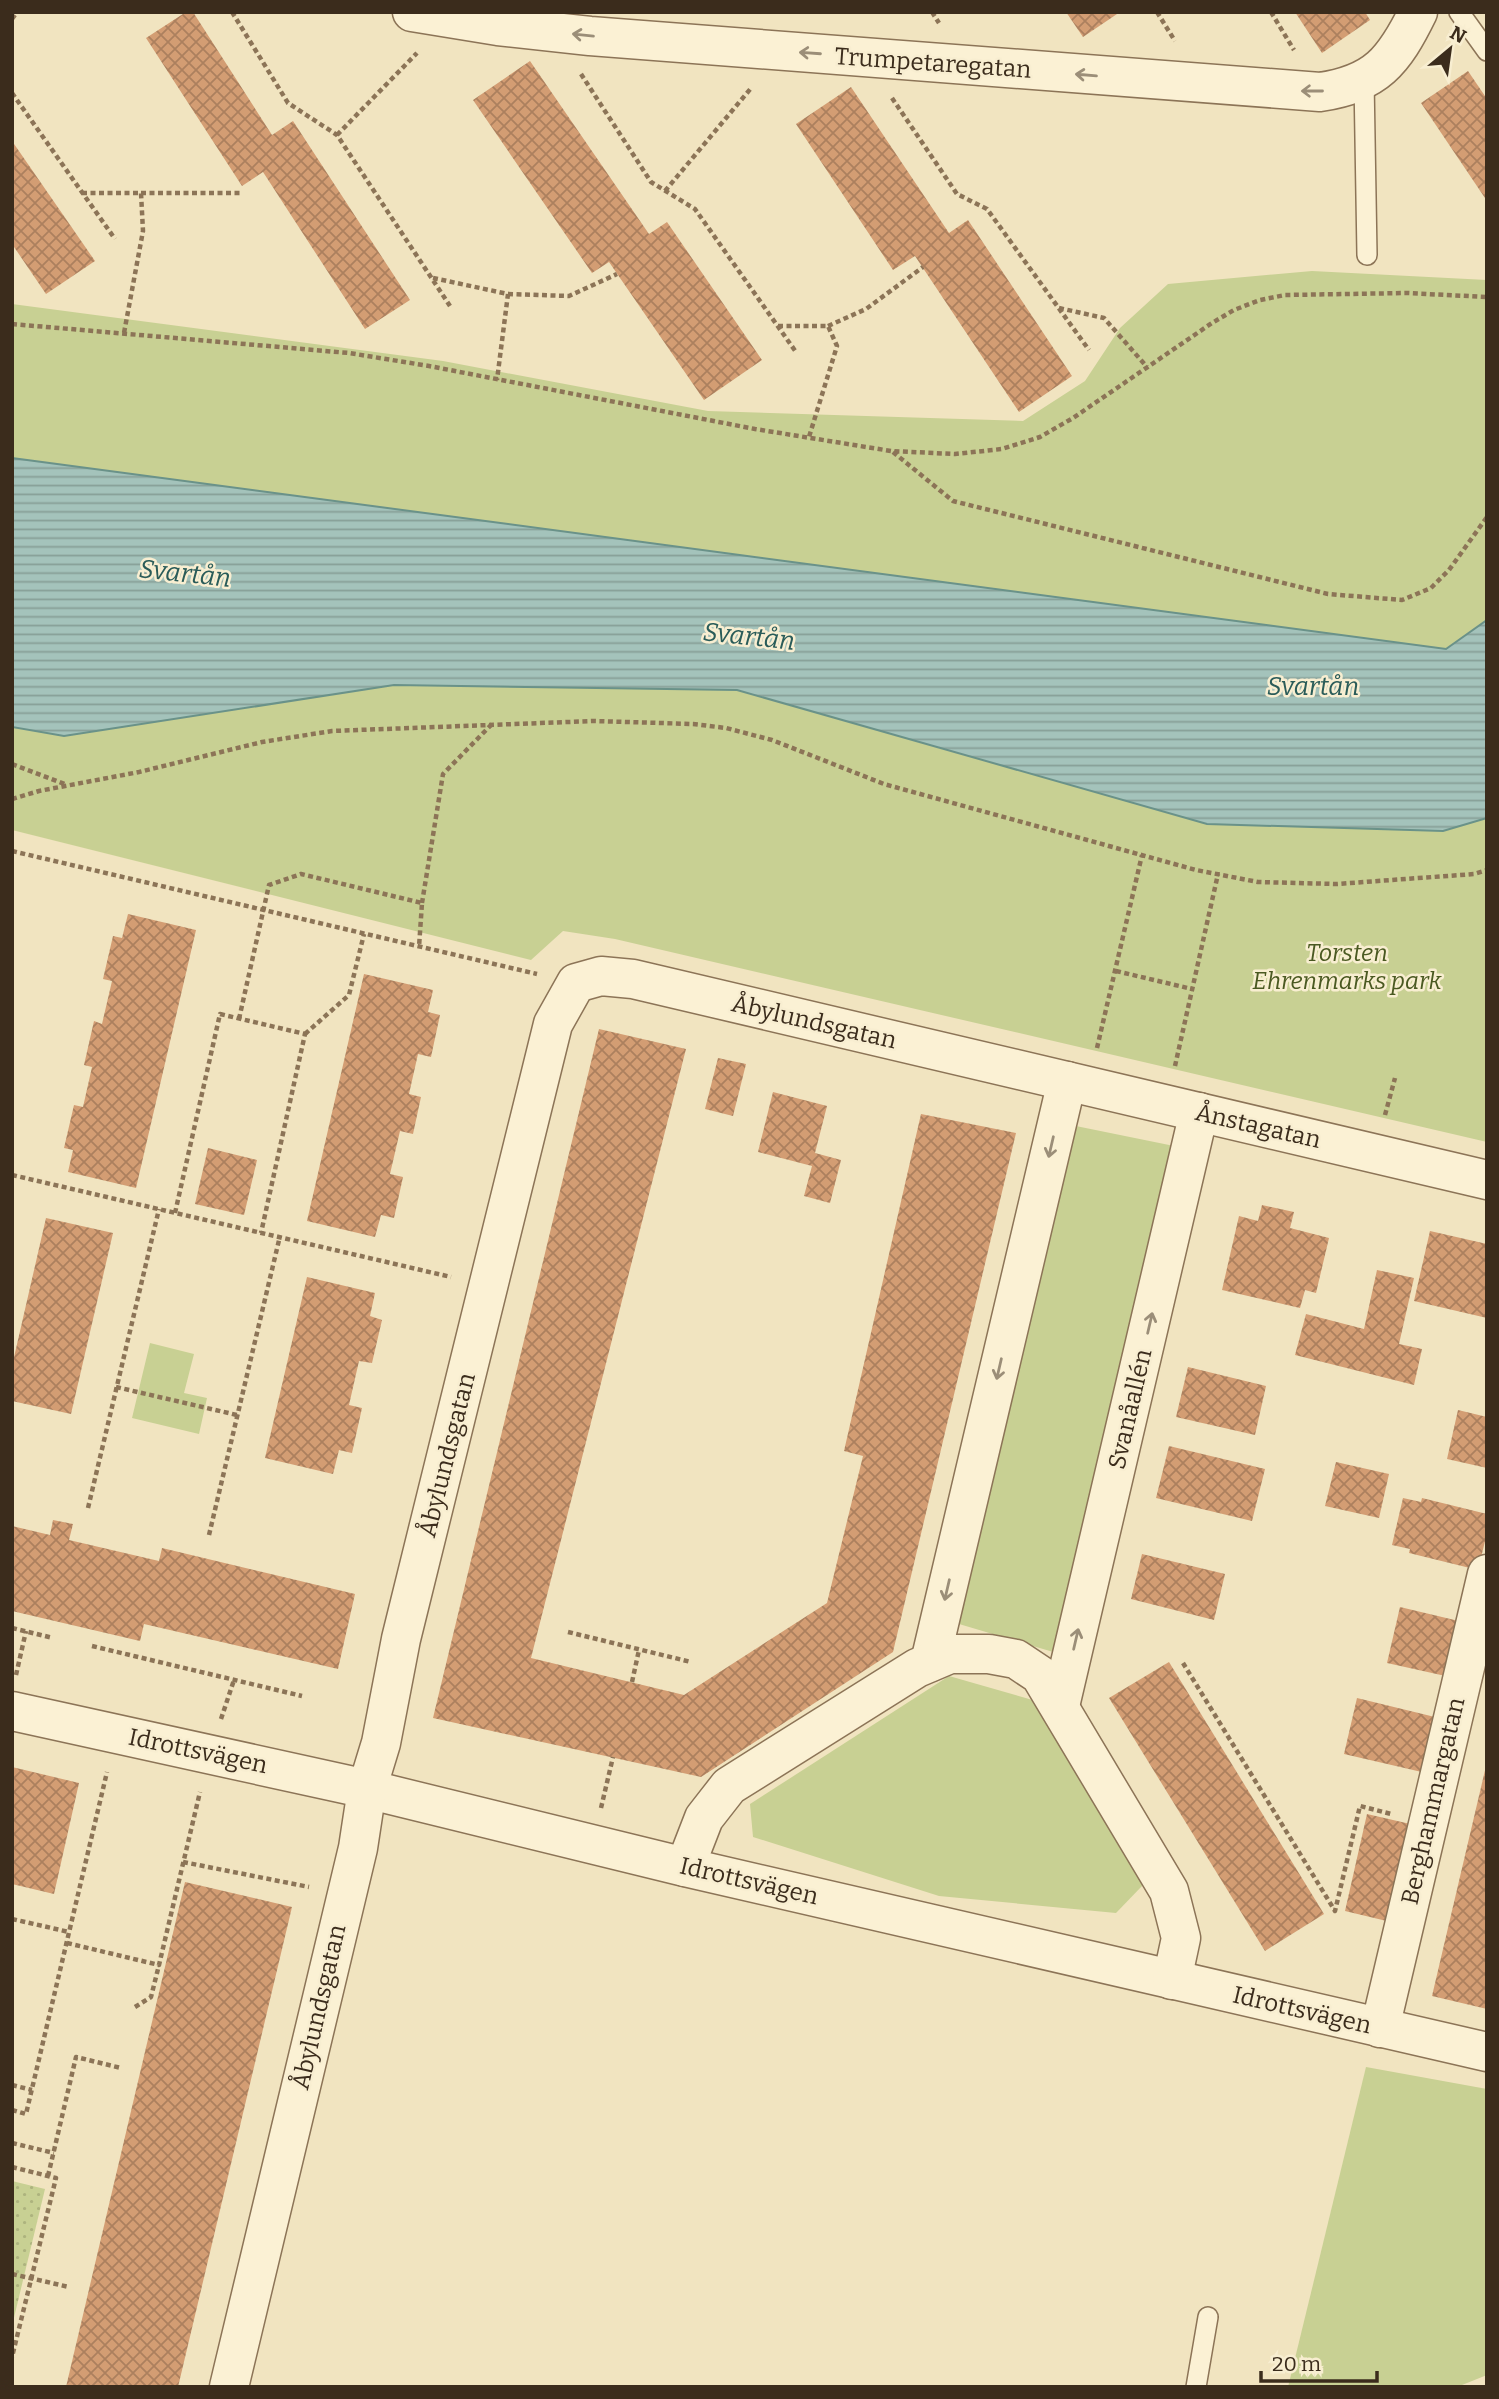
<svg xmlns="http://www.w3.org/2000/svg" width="1499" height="2399" font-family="Bitter,serif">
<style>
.grass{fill:url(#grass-dots)}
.green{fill:#c8d093}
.water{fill:url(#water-rules);stroke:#6a9289;stroke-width:2}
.building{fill:url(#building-cross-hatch)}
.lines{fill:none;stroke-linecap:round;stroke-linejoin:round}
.service-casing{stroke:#8c7457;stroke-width:22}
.minor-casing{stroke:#8c7457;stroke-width:41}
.path{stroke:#8c7457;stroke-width:4.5;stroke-dasharray:5 3.5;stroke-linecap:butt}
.service{stroke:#fbf1d4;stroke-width:19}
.minor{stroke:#fbf1d4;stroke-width:38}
.oneway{stroke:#9b8e78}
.labels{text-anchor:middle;stroke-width:5;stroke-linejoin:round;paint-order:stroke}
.street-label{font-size:24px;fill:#3b2c1c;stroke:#f8eed1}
.park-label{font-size:24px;font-style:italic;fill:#4a5921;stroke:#f8eed1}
.water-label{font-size:26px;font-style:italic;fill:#2a5c59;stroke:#f8eed1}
</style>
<defs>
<pattern id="grass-dots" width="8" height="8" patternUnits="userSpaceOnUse" patternTransform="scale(1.75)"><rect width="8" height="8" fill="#c8d093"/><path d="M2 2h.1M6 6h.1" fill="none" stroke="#adb37e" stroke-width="1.8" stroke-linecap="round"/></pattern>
<pattern id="water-rules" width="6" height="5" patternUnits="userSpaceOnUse" patternTransform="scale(1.75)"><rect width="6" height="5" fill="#a4c3bb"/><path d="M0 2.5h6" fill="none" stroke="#879f97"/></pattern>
<pattern id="building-cross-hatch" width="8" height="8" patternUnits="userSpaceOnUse" patternTransform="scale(1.75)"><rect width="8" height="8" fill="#d39d73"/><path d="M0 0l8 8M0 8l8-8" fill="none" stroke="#ac805e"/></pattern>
</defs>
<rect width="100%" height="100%" fill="#f1e4c0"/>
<polygon class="grass" points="12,2181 45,2189 12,2326"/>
<g class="green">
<polygon points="1312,271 1487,280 1487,620 1447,649 12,458 12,304 443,361 708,411 1023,421 1085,381 1120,328 1168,284"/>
<polygon points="394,685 737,690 1207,824 1443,831 1487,818 1487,1142 615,939 563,931 531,960 12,830 12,727 64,736"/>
<polygon points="1066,1124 1179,1147 1060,1654 959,1624"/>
<polygon points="150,1343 194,1354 184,1393 207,1398 199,1434 132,1418"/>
<polygon points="949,1676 1050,1705 1143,1885 1116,1913 939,1896 753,1837 750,1804"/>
<polygon points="1366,2067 1487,2089 1487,2375 1457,2387 1288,2387"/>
</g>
<polygon class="water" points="12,458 1446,649 1487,620 1487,818 1443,831 1207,824 737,690 394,685 64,736 12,727"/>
<g class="building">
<polygon points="186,12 193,12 272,135 293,121 410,300 365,329 263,172 242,186 146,38"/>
<polygon points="1066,12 1120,12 1083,37"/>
<polygon points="1295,12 1365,12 1370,20 1322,53"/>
<polygon points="530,61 649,234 667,222 762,360 704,400 609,262 592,273 473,100"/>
<polygon points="1468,71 1487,99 1487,201 1421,103"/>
<polygon points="851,87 949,233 968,220 1072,376 1019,412 915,256 893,270 796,124"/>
<polygon points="12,141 95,261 46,294 12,244"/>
<polygon points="128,914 196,930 136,1188 68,1172 73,1150 64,1148 74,1105 83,1107 92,1067 84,1065 94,1021 102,1024 112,981 103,979 113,936 122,938"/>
<polygon points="364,974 433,990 428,1012 440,1015 431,1057 418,1054 409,1094 421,1097 413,1134 400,1131 390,1174 403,1177 394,1218 381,1215 375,1237 307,1221"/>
<polygon points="599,1029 686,1049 531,1658 684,1695 827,1603 863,1456 844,1451 921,1114 1016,1133 893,1652 701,1777 433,1718"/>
<polygon points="718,1058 746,1064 733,1116 705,1109"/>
<polygon points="773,1092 827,1106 815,1153 841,1160 830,1203 804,1196 812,1166 758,1152"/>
<polygon points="208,1148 257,1160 244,1215 195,1204"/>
<polygon points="1262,1205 1294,1212 1290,1228 1329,1238 1316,1293 1305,1290 1300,1308 1222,1290 1239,1216 1258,1221"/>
<polygon points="46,1218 113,1233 71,1414 12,1401 12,1366"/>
<polygon points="1430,1231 1487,1244 1487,1318 1414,1301"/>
<polygon points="1377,1270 1414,1278 1399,1344 1422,1349 1414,1385 1295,1355 1306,1314 1364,1329"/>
<polygon points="307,1277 375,1293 370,1316 382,1320 372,1363 359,1361 349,1405 362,1408 352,1453 339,1450 333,1474 265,1458"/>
<polygon points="1188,1367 1266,1386 1255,1435 1176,1417"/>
<polygon points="1458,1410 1487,1417 1487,1468 1447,1459"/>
<polygon points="1169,1446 1265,1469 1252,1521 1156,1498"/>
<polygon points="1336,1462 1389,1474 1379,1518 1325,1506"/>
<polygon points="1403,1498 1421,1502 1422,1498 1487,1514 1487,1533 1478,1570 1409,1553 1410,1549 1392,1545"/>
<polygon points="53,1520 73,1524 69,1540 159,1561 162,1548 355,1594 338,1669 144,1624 140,1641 12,1611 12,1526 50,1535"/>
<polygon points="1142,1554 1225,1574 1214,1620 1131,1599"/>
<polygon points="1400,1607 1463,1622 1450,1677 1387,1663"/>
<polygon points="1169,1662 1324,1914 1265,1951 1109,1698"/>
<polygon points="1357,1698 1439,1718 1426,1773 1344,1754"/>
<polygon points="1486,1766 1487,1766 1487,2009 1432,1996"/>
<polygon points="12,1767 79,1783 54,1894 12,1884"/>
<polygon points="1367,1814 1419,1826 1395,1923 1345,1911"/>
<polygon points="185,1882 292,1907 178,2387 66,2387"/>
</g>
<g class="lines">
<g class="service-casing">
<g id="service">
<polyline points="1459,12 1487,51"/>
<polyline points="1364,80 1367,255"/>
<polyline points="1196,2387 1208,2317"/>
</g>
</g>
<g class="minor-casing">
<g id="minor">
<path d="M412 12 498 26 590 36 1320 92C1376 84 1394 61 1418 12"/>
<polyline points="930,1662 1067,1081"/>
<polyline points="1060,1706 1199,1112"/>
<polyline points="12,1711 367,1789 685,1867 1487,2052"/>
<polyline points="685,1867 704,1818 729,1786 917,1668 950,1654 989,1654 1016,1659 1040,1675 1169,1891 1181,1938 1172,1980"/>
<polyline points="1380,2028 1487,1574"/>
<polyline points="229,2387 358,1848 367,1789 381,1743 401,1639 553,1024 576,983 601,976 633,979 1487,1180"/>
</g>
</g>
<g class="path">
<polyline points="232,12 288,103 337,135 450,306"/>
<polyline points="932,12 939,23"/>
<polyline points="1157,12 1175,41"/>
<polyline points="1271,12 1294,50"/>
<polyline points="12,19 17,12"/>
<polyline points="581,74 651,182 695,209 796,352"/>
<polyline points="12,93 115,239"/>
<polyline points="892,98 957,194 987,209 1089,350"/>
<polyline points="337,135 417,53"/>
<polyline points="665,191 752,87"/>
<polyline points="82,193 141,193 143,231 124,333"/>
<polyline points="141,193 242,193"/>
<polyline points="433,278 508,294 497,380"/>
<polyline points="508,294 569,296 617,274"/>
<polyline points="1059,308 1104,318 1147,367"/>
<polyline points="12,324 349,353 429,366 755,429 891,451 955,454 1002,449 1040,437 1073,418 1212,323 1234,310 1260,300 1285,295 1407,293 1487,297"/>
<polyline points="778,326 828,326 837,346 809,437"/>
<polyline points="828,326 866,309 923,267"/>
<polyline points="893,452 953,501 1328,594 1402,600 1431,588 1449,570 1487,517"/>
<polyline points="12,764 67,785"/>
<polyline points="12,799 39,791 139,772 262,742 332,731 594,721 693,724 726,728 772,740 884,784 1196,870 1258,882 1337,884 1474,874 1487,870"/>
<polyline points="12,851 537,974"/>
<polyline points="422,903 443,774 492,724"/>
<polyline points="1116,971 1192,989"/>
<polyline points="239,1019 269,885 301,874 422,903 419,947"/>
<polyline points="305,1034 349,995 364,934"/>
<polyline points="1097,1048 1142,855"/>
<polyline points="1175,1066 1218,874"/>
<polyline points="1385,1115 1395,1078"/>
<polyline points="12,1175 451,1277"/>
<polyline points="175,1213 220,1014 305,1034 261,1233"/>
<polyline points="116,1387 237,1415"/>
<polyline points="88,1508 159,1209"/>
<polyline points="209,1535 280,1236"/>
<polyline points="12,1628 53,1638"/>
<polyline points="568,1632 691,1662"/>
<polyline points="92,1646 302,1696"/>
<polyline points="1183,1663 1335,1911 1360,1806 1391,1814"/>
<polyline points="16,1675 26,1631"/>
<polyline points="632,1682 639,1650"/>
<polyline points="221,1719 234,1680"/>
<polyline points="601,1808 613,1757"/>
<polyline points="183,1862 309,1887"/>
<polyline points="12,1919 69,1932"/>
<polyline points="67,1943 159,1965 200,1792"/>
<polyline points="135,2007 151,1997 159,1965"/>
<polyline points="12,2085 32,2090"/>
<polyline points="12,2110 26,2114 107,1772"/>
<polyline points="12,2143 54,2153"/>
<polyline points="12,2167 56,2178 12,2357"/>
<polyline points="48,2176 76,2057 121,2068"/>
<polyline points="12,2274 69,2287"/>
</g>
<use href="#service" class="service"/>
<use href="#minor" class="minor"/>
</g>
<defs><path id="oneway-shaft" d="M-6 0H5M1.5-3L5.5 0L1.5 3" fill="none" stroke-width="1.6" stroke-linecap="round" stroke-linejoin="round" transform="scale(1.75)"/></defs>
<g class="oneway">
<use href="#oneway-shaft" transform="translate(583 35) rotate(-174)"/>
<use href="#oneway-shaft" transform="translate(810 53) rotate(-176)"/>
<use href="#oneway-shaft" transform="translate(1086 75) rotate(-175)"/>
<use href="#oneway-shaft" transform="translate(1312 91) rotate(-180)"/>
<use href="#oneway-shaft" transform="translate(1051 1147) rotate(103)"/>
<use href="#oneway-shaft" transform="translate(1150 1323) rotate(-77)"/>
<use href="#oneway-shaft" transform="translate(999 1369) rotate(103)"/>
<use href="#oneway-shaft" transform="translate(947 1590) rotate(103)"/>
<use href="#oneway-shaft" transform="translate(1076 1639) rotate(-77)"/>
</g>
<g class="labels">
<g class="street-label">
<text transform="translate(933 63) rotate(4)" y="8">Trumpetaregatan</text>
<text transform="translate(814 1022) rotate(13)" y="8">Åbylundsgatan</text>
<text transform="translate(1258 1126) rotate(13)" y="8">Ånstagatan</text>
<text transform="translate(1130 1409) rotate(-77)" y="8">Svanåallén</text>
<text transform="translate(447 1455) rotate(-76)" y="8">Åbylundsgatan</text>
<text transform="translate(198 1751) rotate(12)" y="8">Idrottsvägen</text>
<text transform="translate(1433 1801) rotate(-77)" y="8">Berghammargatan</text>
<text transform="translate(749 1881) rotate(13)" y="8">Idrottsvägen</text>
<text transform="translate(319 2007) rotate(-77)" y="8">Åbylundsgatan</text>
<text transform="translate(1302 2010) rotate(13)" y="8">Idrottsvägen</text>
</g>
<g class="park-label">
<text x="1347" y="961">Torsten<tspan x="1347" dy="28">Ehrenmarks park</tspan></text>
</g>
<g class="water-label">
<text transform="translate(185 573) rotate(6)" y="9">Svartån</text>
<text transform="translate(749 636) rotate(6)" y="9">Svartån</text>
<text x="1313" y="695">Svartån</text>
</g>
</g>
<rect width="1499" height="2399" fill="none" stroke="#3b2c1c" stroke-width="28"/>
<g transform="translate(1450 49) rotate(29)" stroke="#f8eed1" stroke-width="5" paint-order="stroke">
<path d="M0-5L12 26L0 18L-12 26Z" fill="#3b2c1c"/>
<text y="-10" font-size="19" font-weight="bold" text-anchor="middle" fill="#3b2c1c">N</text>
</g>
<path d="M1261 2371v10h116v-10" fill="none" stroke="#3b2c1c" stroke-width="3.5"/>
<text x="1272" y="2371" font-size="21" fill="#3b2c1c" stroke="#f8eed1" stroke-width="5" paint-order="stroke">20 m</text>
</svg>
